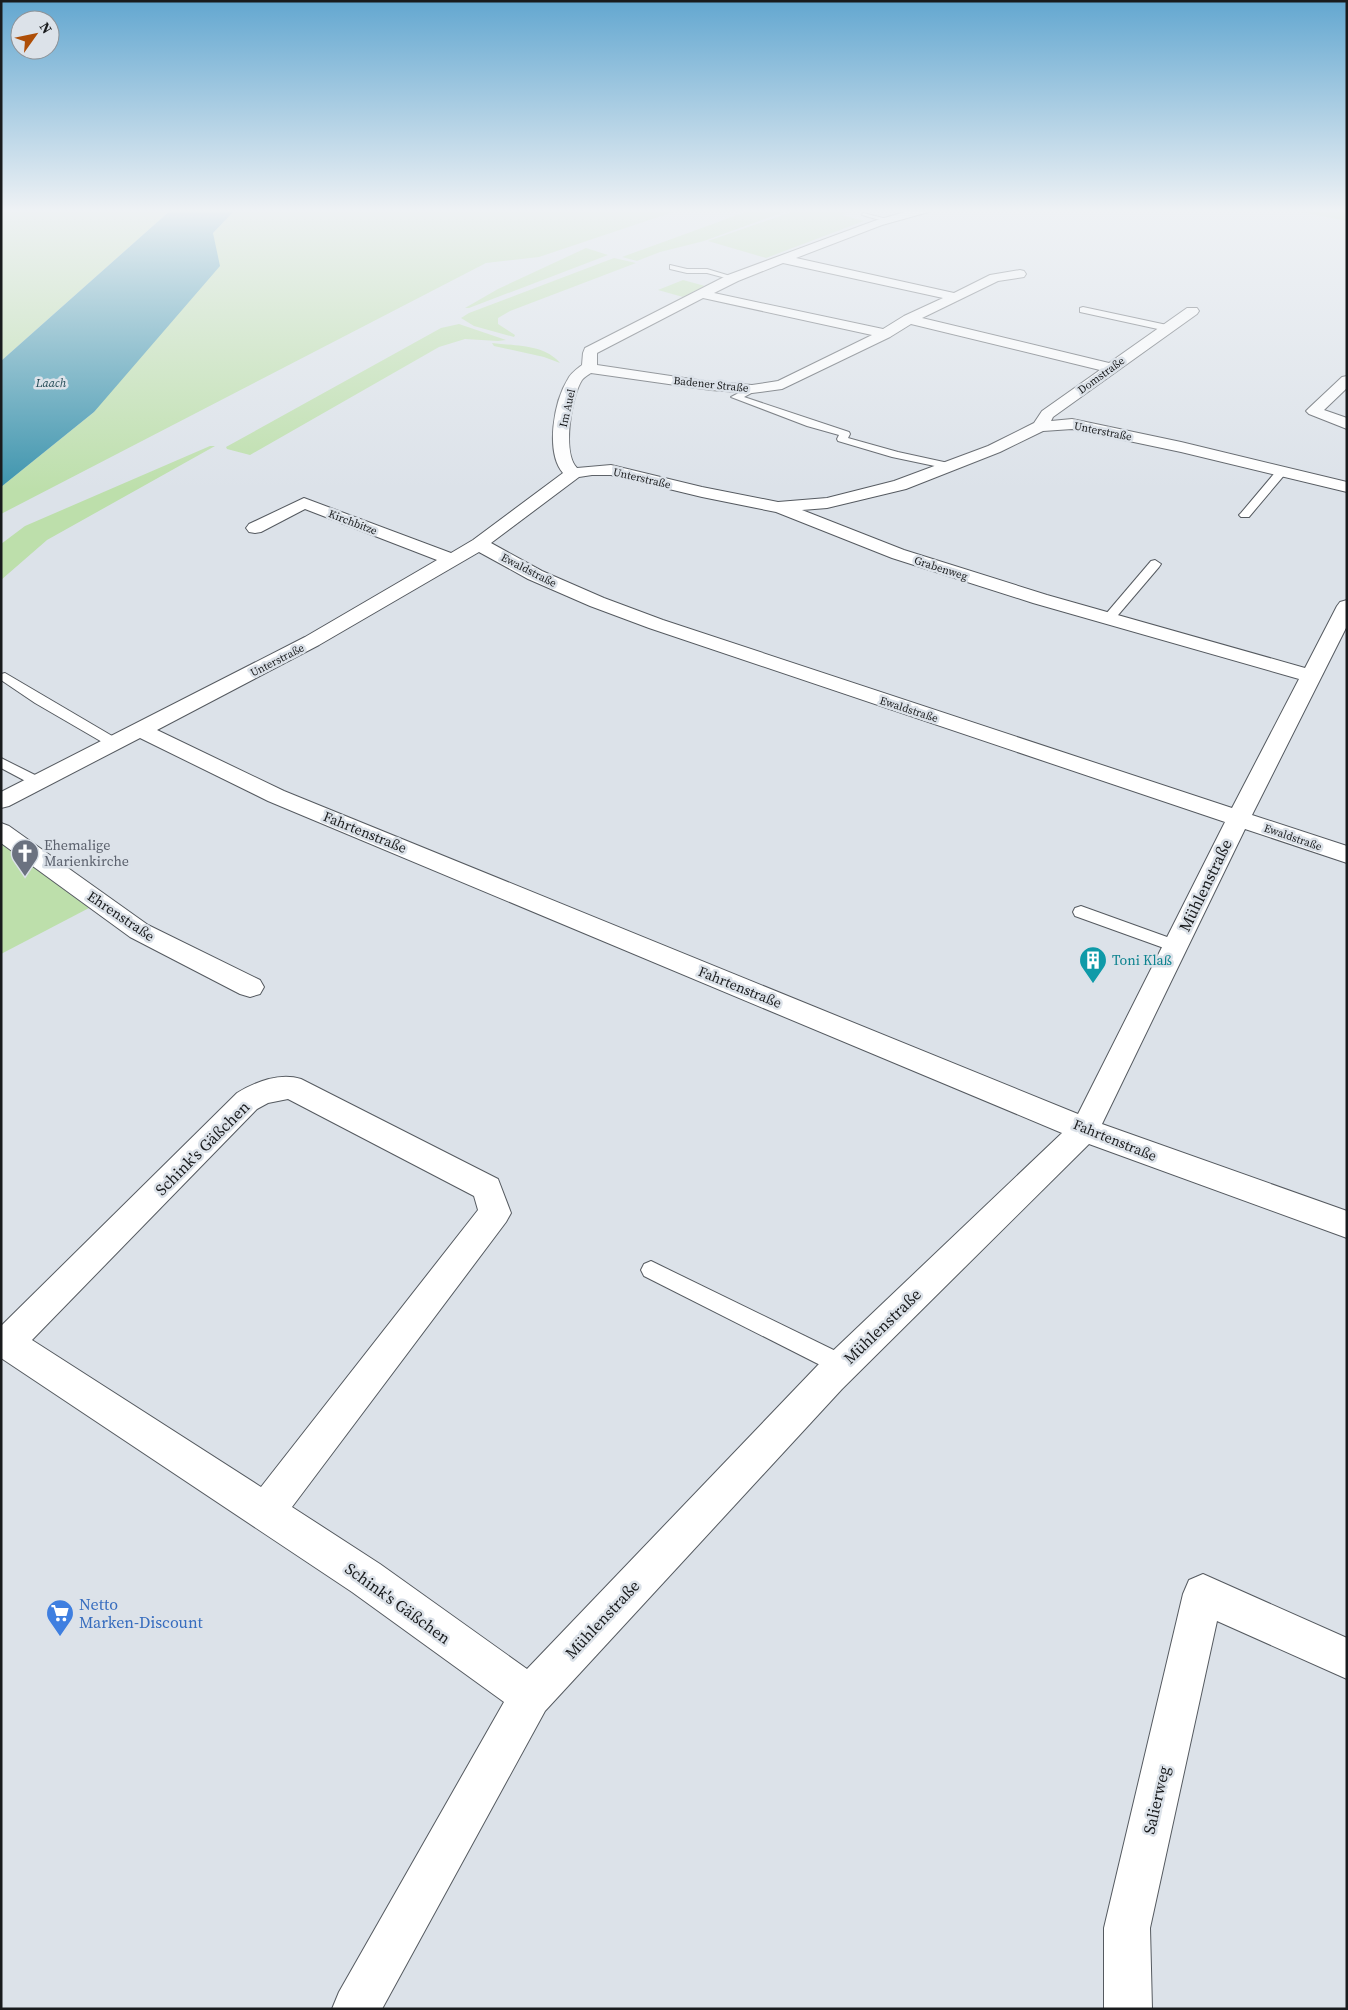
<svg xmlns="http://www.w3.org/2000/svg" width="1348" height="2010" font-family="'Source Serif 4',serif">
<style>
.green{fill:#bddfab}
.water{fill:#3d94ad}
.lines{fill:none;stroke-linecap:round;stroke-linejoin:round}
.service-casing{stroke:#555a60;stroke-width:2}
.minor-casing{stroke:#555a60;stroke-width:2}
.service{fill:#fff;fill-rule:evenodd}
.minor{fill:#fff;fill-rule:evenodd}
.labels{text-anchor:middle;stroke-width:5;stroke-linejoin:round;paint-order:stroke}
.far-street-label{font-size:11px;fill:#191b1d;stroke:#dce2e9}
.far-water-label{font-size:12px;font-style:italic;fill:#244b56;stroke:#dce2e9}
.street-label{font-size:14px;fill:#191b1d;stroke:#dce2e9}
.worship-label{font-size:14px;fill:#5b616d;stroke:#dce2e9;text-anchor:start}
.culture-label{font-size:14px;fill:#0d838f;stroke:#dce2e9;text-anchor:start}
.near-street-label{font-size:16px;fill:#191b1d;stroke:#dce2e9}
.near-shop-label{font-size:16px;fill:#366cbe;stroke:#dce2e9;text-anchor:start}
</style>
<rect width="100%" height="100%" fill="#dce2e9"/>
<g class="green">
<polygon points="1,209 172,209 1,361"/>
<polygon points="236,209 682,209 539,257 486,263 1,514 1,487 94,412 213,233"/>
<polygon points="754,209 792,209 704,241 660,252 637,261 622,257"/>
<polygon points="800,209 858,209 842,215 864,221 766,258 708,241"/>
<polygon points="1286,209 1347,209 1347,221"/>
<polygon points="586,248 608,255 469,308 465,308 498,289"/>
<polygon points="614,258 636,263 510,311 498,318 498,324 515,335 514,337 474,326 461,318 469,313"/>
<polygon points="683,280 705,286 683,297 658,290"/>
<polygon points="459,324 506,340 498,341 465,339 439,347 250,455 227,449 226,447 441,328"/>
<path d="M492 343C515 346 544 344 560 363L544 357 494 346Z"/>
<polygon points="210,446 215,446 47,540 1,580 1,544 25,526"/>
<polygon points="1,843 89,908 1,954"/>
</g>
<polygon class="water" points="172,209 236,209 213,233 220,266 94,412 1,487 1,361"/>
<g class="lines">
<g class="service-casing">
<g id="service">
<polygon points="863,213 891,220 887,222 862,215"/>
<polygon points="670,265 687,269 707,269 737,278 733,280 707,273 687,273 670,269"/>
<polygon points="1083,307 1167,325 1171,328 1167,331 1080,312 1080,308"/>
<polygon points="752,386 755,387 755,391 744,397 849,432 850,434 848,438 898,452 953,464 954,466 949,469 892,457 838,441 837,439 839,435 807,426 731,397"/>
<polygon points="1282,468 1287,471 1286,473 1249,517 1241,517 1239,515 1241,513 1278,469"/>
<polygon points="1155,560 1161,564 1159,567 1113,621 1105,621 1103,618 1105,615 1151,561"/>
<polygon points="5,673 119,740 121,743 119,746 109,746 35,703 1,680 1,674"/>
<polygon points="1,758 43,779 45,782 43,785 33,785 1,768"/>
<polygon points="1081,906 1181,942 1183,946 1181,950 1175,952 1075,916 1073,912 1075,908"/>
<polygon points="651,1261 850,1358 853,1365 850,1372 842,1375 834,1372 644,1276 641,1270 644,1264"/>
</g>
</g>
<g class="minor-casing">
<g id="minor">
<path d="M915 209H934L932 211 882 225 796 258 954 293 990 275 1020 270 1024 271 1026 274 1024 277 998 281 922 318 1109 363 1187 308H1197L1199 311 1197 314 1053 417 1051 421 1072 419 1181 442 1347 482V492L1181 452 1072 429 1043 431 1000 452 906 489 827 508 802 510 904 550 1047 595 1305 668 1337 606 1340 602 1347 600V626L1252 815 1347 846V863L1245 829 1102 1124 1347 1211V1238L1089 1144 842 1389 545 1711 382 2009H332L339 1992 504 1702 352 1592 1 1358V1326L237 1093C255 1082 280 1072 301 1079L498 1179 511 1213 506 1222 292 1507 380 1564 527 1669 818 1365 1062 1133 268 801 140 738 9 806 1 808V792L305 637 437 560 305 509 261 532 255 533 249 532 246 528 249 524 304 498 451 553 473 540 563 473C545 452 554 401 568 379 571 373 577 369 582 365L583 353 585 348 728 275 874 221ZM783 263 943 298 904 316 883 329 714 293 738 281ZM703 298 872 335 778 381 752 385 711 382 597 365V353ZM911 324 1100 370 1042 411 1034 423 988 446 894 481 827 498 778 502 702 487 611 465 577 468C562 453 571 397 582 380 584 377 588 375 591 373L711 390 752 393 782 389 890 337ZM592 475H611L702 497 776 512 892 558 1033 603 1299 679 1232 808 663 620 604 598 542 571 491 543 579 477ZM479 552 528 579 590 606 649 628 1225 822 1078 1114 284 791 157 730 319 645ZM288 1099 474 1196 478 1210 261 1487 32 1340 257 1109 268 1103Z"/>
<polygon points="1347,376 1347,388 1324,410 1347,418 1347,429 1309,414 1306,411 1309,408 1342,377"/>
<polygon points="1,823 9,826 148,925 260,980 264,987 260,994 250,997 240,994 130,937 1,843"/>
<polygon points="1203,1574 1347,1638 1347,1679 1217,1621 1150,1928 1152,2009 1104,2009 1104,1928 1183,1594 1189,1580"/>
</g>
</g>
<use href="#service" class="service"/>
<use href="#minor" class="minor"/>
</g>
<linearGradient id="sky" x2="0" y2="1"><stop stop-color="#63a7d0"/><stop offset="0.43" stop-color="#eff2f5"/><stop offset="1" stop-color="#eff2f5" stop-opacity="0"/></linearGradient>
<rect width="1348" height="490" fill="url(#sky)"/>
<defs>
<g id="church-pin" transform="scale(1.4375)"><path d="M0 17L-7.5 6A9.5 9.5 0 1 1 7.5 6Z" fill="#6b7280" stroke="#dce2e9"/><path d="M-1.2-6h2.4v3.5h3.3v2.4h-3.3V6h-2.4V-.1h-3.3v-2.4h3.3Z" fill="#fff"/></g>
<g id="building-pin" transform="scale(1.4375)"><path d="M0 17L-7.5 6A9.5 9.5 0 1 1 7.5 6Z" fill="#0f9aa8" stroke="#dce2e9"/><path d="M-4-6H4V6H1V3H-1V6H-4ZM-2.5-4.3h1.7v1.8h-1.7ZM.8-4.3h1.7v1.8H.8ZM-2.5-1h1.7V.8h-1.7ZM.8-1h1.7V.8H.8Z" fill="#fff"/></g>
<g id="supermarket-pin" transform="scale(1.4375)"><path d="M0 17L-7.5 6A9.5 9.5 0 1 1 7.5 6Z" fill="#3f7fe0" stroke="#dce2e9"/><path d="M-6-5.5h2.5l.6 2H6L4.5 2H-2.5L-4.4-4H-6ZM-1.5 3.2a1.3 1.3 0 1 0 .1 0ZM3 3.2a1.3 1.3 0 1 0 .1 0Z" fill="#fff"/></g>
</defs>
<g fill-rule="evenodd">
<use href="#church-pin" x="25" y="853"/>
<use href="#building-pin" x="1093" y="960"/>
<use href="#supermarket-pin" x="60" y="1613"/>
</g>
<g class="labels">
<g class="far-street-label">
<text transform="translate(1101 375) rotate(-36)" y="4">Domstraße</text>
<text transform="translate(711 384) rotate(6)" y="4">Badener Straße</text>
<text transform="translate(567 408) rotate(-77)" y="4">Im Auel</text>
<text transform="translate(1103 431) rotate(11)" y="4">Unterstraße</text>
<text transform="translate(642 478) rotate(13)" y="4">Unterstraße</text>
<text transform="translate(353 522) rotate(21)" y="4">Kirchbitze</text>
<text transform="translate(941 568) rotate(18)" y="4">Grabenweg</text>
<text transform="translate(529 570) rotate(27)" y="4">Ewaldstraße</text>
<text transform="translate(277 660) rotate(-27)" y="4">Unterstraße</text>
<text transform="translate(909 709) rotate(18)" y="4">Ewaldstraße</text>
<text transform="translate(1293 837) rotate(19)" y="4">Ewaldstraße</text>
</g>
<g class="far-water-label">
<text x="51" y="387">Laach</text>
</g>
<g class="street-label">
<text transform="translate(365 832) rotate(22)" y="5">Fahrtenstraße</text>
<text transform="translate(121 916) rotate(34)" y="5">Ehrenstraße</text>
<text transform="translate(740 987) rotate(22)" y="5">Fahrtenstraße</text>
<text transform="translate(1115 1140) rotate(22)" y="5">Fahrtenstraße</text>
</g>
<g class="worship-label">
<text x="44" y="850">Ehemalige<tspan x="44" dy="16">Marienkirche</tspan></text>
</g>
<g class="culture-label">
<text x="1112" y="965">Toni Klaß</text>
</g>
<g class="near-street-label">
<text transform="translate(1205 885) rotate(-64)" y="6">Mühlenstraße</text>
<text transform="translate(202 1148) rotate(-45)" y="6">Schink's Gäßchen</text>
<text transform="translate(882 1326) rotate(-44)" y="6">Mühlenstraße</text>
<text transform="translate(398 1603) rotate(36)" y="6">Schink's Gäßchen</text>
<text transform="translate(602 1619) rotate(-47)" y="6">Mühlenstraße</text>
<text transform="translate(1156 1800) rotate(-77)" y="6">Salierweg</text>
</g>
<g class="near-shop-label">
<text x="79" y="1610">Netto<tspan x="79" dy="18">Marken-Discount</tspan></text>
</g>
</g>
<rect width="1348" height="2010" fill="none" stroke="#191b1d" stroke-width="5"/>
<g transform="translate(35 35) rotate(57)"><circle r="24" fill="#dce2e9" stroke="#8e9297"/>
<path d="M0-4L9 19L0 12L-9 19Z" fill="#ae4e07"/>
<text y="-8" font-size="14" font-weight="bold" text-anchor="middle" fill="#191b1d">N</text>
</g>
</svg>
